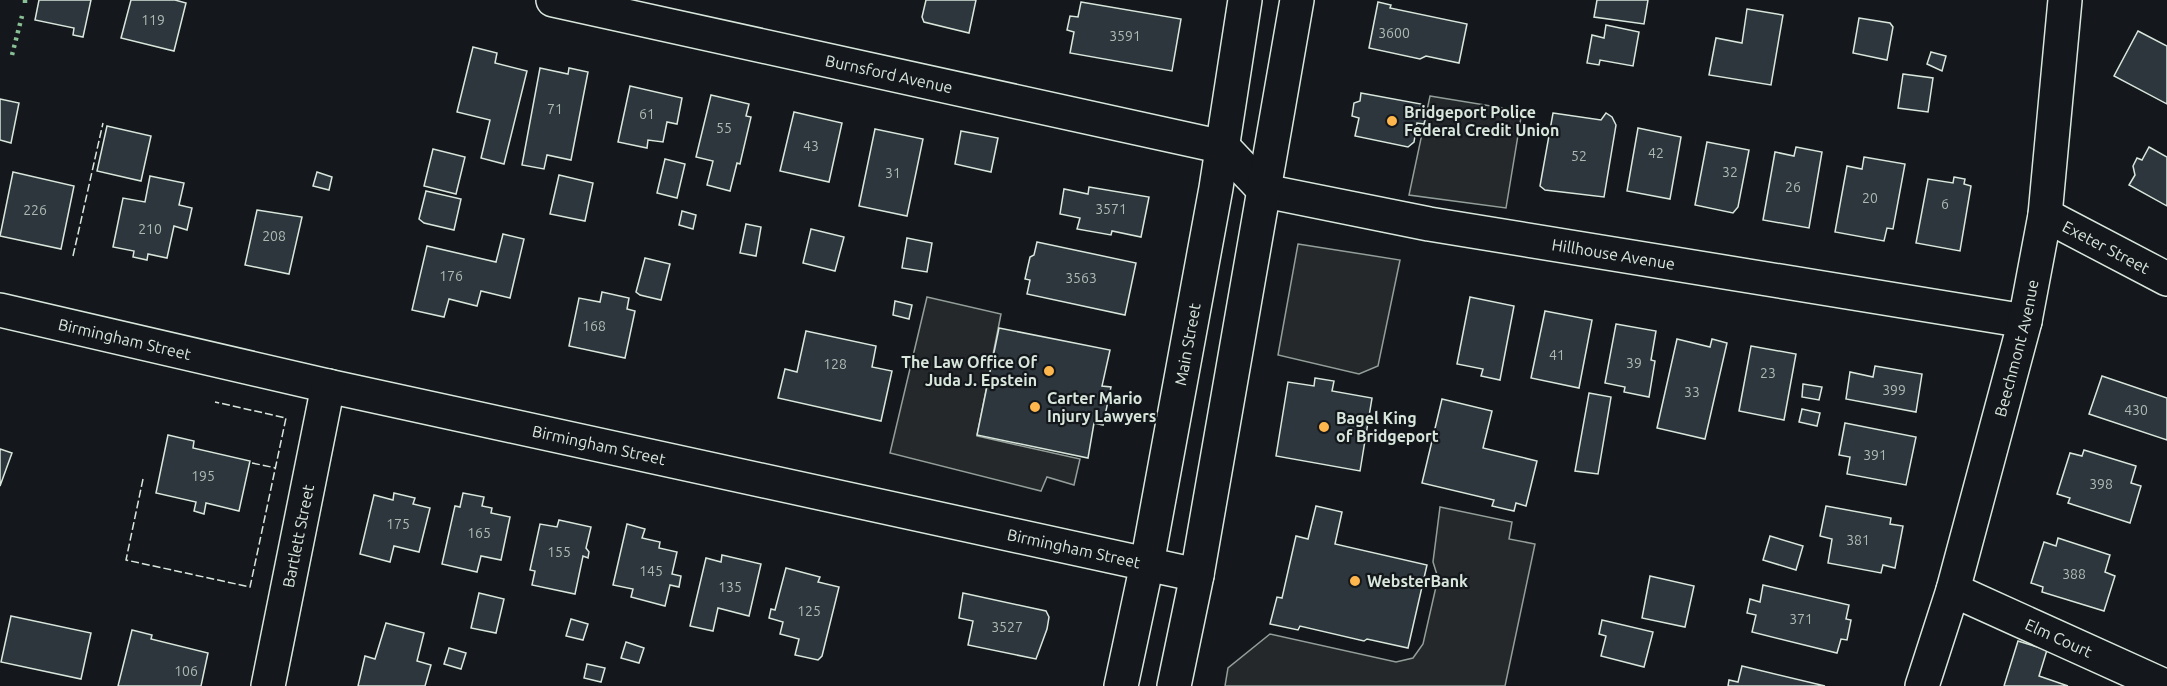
<svg xmlns="http://www.w3.org/2000/svg" width="2167" height="686" font-family="Ubuntu,sans-serif">
<style>
.parking{fill:#24282b;stroke:#939e99;stroke-width:1.5}
.building{fill:#2c363c;stroke:#d8e6dc;stroke-width:1.5}
.lines{fill:none;stroke-linecap:round;stroke-linejoin:round}
.minor-casing{stroke:#d8e6dc;stroke-width:36}
.major-casing{stroke:#d8e6dc;stroke-width:36}
.minor{stroke:#14181c;stroke-width:33}
.major{stroke:#14181c;stroke-width:33}
.hedge{stroke:#8ac095;stroke-width:4.5;stroke-dasharray:3 4.5;stroke-linecap:butt}
.fence{stroke:#d8e6dc;stroke-width:1.5;stroke-dasharray:8 3;stroke-linecap:butt}
.poi-dot{fill:#ffb74d;stroke:#14181c;stroke-width:2}
.labels{text-anchor:middle;stroke-width:4.5;stroke-linejoin:round;paint-order:stroke}
.number-label{font-size:14px;fill:#adbab4}
.street-label{font-size:16px;fill:#d8e6dc;stroke:#14181c}
.poi-label{font-size:16px;font-weight:bold;fill:#d8e6dc;stroke:#14181c;text-anchor:start}
</style>
<rect width="100%" height="100%" fill="#14181c"/>
<g class="parking">
<polygon points="1430,96 1522,111 1506,208 1409,195"/>
<polygon points="1298,244 1400,260 1378,366 1359,374 1278,355"/>
<polygon points="927,297 1001,314 977,436 1080,459 1074,485 1047,477 1041,491 890,453"/>
<polygon points="1440,507 1512,522 1509,539 1535,544 1505,686 1225,686 1228,668 1270,634 1396,662 1413,658 1423,644 1438,578 1433,562"/>
</g>
<g class="building">
<polygon points="39,0 91,0 83,37 73,35 74,28 35,20"/>
<polygon points="131,0 175,0 186,3 174,51 121,38"/>
<polygon points="926,0 976,0 969,33 924,22 922,17"/>
<polygon points="1597,0 1648,0 1644,24 1594,17"/>
<polygon points="1081,2 1181,19 1172,71 1070,53 1074,32 1067,30 1070,16 1078,17"/>
<polygon points="1378,2 1391,5 1390,8 1467,24 1459,63 1426,56 1420,59 1369,48"/>
<polygon points="1747,9 1783,15 1771,85 1709,75 1716,38 1742,43"/>
<polygon points="1859,18 1890,23 1893,27 1887,60 1853,53"/>
<polygon points="1606,25 1639,32 1633,66 1600,60 1599,65 1587,63 1592,35 1604,38"/>
<polygon points="2138,31 2167,46 2167,104 2114,76"/>
<polygon points="473,47 497,53 495,63 527,71 504,164 481,158 490,120 457,112"/>
<polygon points="1931,52 1946,56 1942,71 1927,64"/>
<polygon points="540,68 568,74 569,68 588,72 571,160 547,155 544,169 522,165"/>
<polygon points="1903,74 1933,78 1928,112 1898,108"/>
<polygon points="630,86 682,98 677,124 667,122 663,142 648,140 647,148 618,142"/>
<polygon points="1361,93 1421,104 1420,109 1427,111 1424,124 1417,123 1414,142 1408,147 1355,136 1359,118 1352,116 1354,103 1360,101"/>
<polygon points="711,95 749,104 746,116 751,117 740,164 737,163 730,191 707,185 713,161 696,157"/>
<polygon points="0,99 19,103 11,143 0,140"/>
<polygon points="794,112 842,123 829,182 780,171"/>
<polygon points="1553,113 1601,120 1606,113 1612,117 1616,125 1604,197 1545,190 1540,186"/>
<polygon points="107,126 151,136 141,181 97,171"/>
<polygon points="1638,128 1681,137 1670,199 1627,191"/>
<polygon points="875,129 923,139 907,216 859,206"/>
<polygon points="961,131 998,138 991,172 955,164"/>
<polygon points="1707,142 1749,150 1738,207 1733,213 1695,205"/>
<polygon points="1796,147 1822,152 1809,228 1763,220 1775,152 1794,156"/>
<polygon points="2149,147 2167,157 2167,206 2129,185 2135,175 2133,166 2137,158 2142,160"/>
<polygon points="433,149 465,157 456,194 424,186"/>
<polygon points="1864,157 1905,164 1893,229 1887,228 1884,241 1835,232 1847,166 1862,169"/>
<polygon points="665,159 685,164 677,198 657,193"/>
<polygon points="13,172 74,186 61,249 0,236"/>
<polygon points="317,172 332,177 329,190 313,186"/>
<polygon points="559,175 593,183 585,221 550,214"/>
<polygon points="150,176 184,183 179,205 192,208 187,230 174,226 167,258 148,254 147,260 133,257 134,251 113,247 123,198 145,202"/>
<polygon points="1954,177 1965,179 1964,184 1971,186 1960,251 1916,243 1928,179 1953,183"/>
<polygon points="1089,187 1149,197 1141,237 1112,231 1111,235 1077,229 1080,218 1060,214 1064,189 1088,194"/>
<polygon points="426,191 461,199 454,230 424,223 419,219"/>
<polygon points="257,210 302,217 289,274 245,265"/>
<polygon points="682,211 696,215 693,229 679,225"/>
<polygon points="746,224 761,227 756,256 740,253"/>
<polygon points="811,229 844,237 835,271 803,263"/>
<polygon points="503,234 524,239 510,298 481,291 477,306 449,299 444,317 412,310 427,246 496,262"/>
<polygon points="907,238 932,243 927,272 902,268"/>
<polygon points="1037,242 1136,263 1125,315 1027,294 1030,280 1025,279 1030,257 1034,255"/>
<polygon points="645,258 670,264 661,300 640,295 636,292"/>
<polygon points="602,292 629,298 627,309 635,311 625,358 569,346 579,298 600,302"/>
<polygon points="1470,297 1514,306 1500,380 1481,376 1483,369 1457,364"/>
<polygon points="895,301 912,305 909,319 893,315"/>
<polygon points="1545,311 1592,320 1579,388 1531,378"/>
<polygon points="1616,324 1656,331 1651,360 1655,361 1649,397 1624,392 1625,387 1605,383"/>
<polygon points="999,328 1110,350 1102,386 1111,387 1103,425 1094,423 1088,458 977,435"/>
<polygon points="806,331 876,346 872,367 892,371 881,421 778,398 785,369 797,372"/>
<polygon points="1677,339 1710,347 1712,339 1727,343 1705,439 1657,428"/>
<polygon points="1751,346 1796,354 1784,420 1739,411"/>
<polygon points="1875,366 1922,374 1916,412 1846,399 1850,372 1873,377"/>
<polygon points="2102,376 2167,398 2167,440 2089,414"/>
<polygon points="1315,378 1334,381 1332,391 1372,398 1360,471 1276,456 1288,382 1314,386"/>
<polygon points="1803,384 1822,387 1819,400 1802,397"/>
<polygon points="1589,393 1611,397 1598,474 1575,471"/>
<polygon points="1442,399 1492,411 1483,448 1537,461 1526,506 1516,503 1514,511 1492,506 1494,500 1422,483"/>
<polygon points="1802,409 1820,413 1817,426 1799,422"/>
<polygon points="1845,423 1916,437 1906,485 1847,474 1850,457 1839,455"/>
<polygon points="168,435 194,441 193,448 250,461 239,511 206,503 204,514 194,511 196,502 156,493"/>
<polygon points="0,449 12,453 0,486"/>
<polygon points="2084,450 2136,466 2131,483 2141,486 2130,523 2068,503 2070,498 2057,494 2070,453 2082,456"/>
<polygon points="394,493 415,498 413,504 430,508 419,552 394,546 390,562 360,554 374,495 393,500"/>
<polygon points="463,493 484,497 482,506 492,508 491,513 510,517 501,560 481,556 477,572 442,564 455,506 460,507"/>
<polygon points="1316,506 1342,512 1335,544 1427,565 1408,648 1367,639 1364,641 1300,626 1298,630 1270,624 1277,597 1282,598 1296,536 1308,539"/>
<polygon points="1826,506 1891,518 1890,524 1903,526 1895,568 1883,565 1881,573 1828,563 1832,539 1820,536"/>
<polygon points="559,520 591,527 586,548 589,552 588,558 583,556 575,594 532,585 535,571 530,570 540,524 557,527"/>
<polygon points="627,524 645,529 642,538 660,542 659,548 677,552 672,574 681,576 679,587 670,585 665,606 631,597 633,589 613,585"/>
<polygon points="1770,536 1803,546 1796,570 1763,560"/>
<polygon points="2058,538 2110,555 2105,572 2115,576 2104,611 2042,592 2043,587 2031,583 2044,542 2056,546"/>
<polygon points="722,555 761,564 749,616 718,608 713,631 690,626 706,558 721,562"/>
<polygon points="786,568 820,577 818,582 839,587 822,656 818,660 795,655 799,639 780,634 783,622 769,618 771,609 775,610"/>
<polygon points="1650,576 1694,586 1685,627 1642,618"/>
<polygon points="1763,585 1849,605 1846,619 1851,620 1847,640 1841,639 1837,653 1752,632 1756,615 1747,613 1750,599 1760,602"/>
<polygon points="479,593 504,599 496,633 471,628"/>
<polygon points="963,593 1046,611 1049,617 1047,629 1036,659 968,645 973,621 959,618"/>
<polygon points="11,616 91,633 81,679 1,662"/>
<polygon points="571,619 588,624 583,640 566,636"/>
<polygon points="1602,620 1653,632 1644,667 1601,656 1606,636 1599,634"/>
<polygon points="386,623 424,633 417,661 431,665 425,686 358,686 365,656 375,659"/>
<polygon points="132,630 152,635 151,639 208,653 201,686 118,686"/>
<polygon points="2018,641 2047,650 2039,676 2068,686 2004,686"/>
<polygon points="626,642 644,648 639,663 621,658"/>
<polygon points="449,648 466,653 461,669 444,664"/>
<polygon points="587,664 605,668 601,682 584,678"/>
<polygon points="1742,666 1825,686 1728,686 1729,680 1738,682"/>
</g>
<g class="lines">
<g class="minor-casing">
<g id="minor">
<path id="s1" d="M553 0 1223 147 1265 191 1429 224 2025 321"/>
<path id="s2" d="M2045 215 2167 279"/>
<path id="s3" d="M0 310 328 386 1197 575"/>
<path id="s4" d="M1953 590 2165 686"/>
<path id="s5" d="M268 686 328 386"/>
<path id="s6" d="M1922 686 1953 590 2025 321 2045 215 2065 0"/>
</g>
</g>
<g class="major-casing">
<g id="major">
<path id="s7" d="M1121 686 1147 564 1216 188 1245 0"/>
<polyline points="1174,686 1197,575 1297,0"/>
</g>
</g>
<use href="#minor" class="minor"/>
<use href="#major" class="major"/>
<g class="hedge">
<polyline points="25,0 25,7"/>
<polyline points="12,55 22,16"/>
</g>
<g class="fence">
<polyline points="73,256 103,123"/>
<polyline points="252,463 276,468"/>
<polyline points="143,479 126,560 250,587 286,418 215,402"/>
</g>
</g>
<g class="poi-dot">
<circle cx="1392" cy="121" r="6"/>
<circle cx="1049" cy="371" r="6"/>
<circle cx="1035" cy="407" r="6"/>
<circle cx="1324" cy="427" r="6"/>
<circle cx="1355" cy="581" r="6"/>
</g>
<g class="labels">
<g class="number-label">
<text x="153" y="25">119</text>
<text x="1394" y="38">3600</text>
<text x="1125" y="41">3591</text>
<text x="555" y="114">71</text>
<text x="647" y="119">61</text>
<text x="724" y="133">55</text>
<text x="811" y="151">43</text>
<text x="1656" y="158">42</text>
<text x="1579" y="161">52</text>
<text x="1730" y="177">32</text>
<text x="893" y="178">31</text>
<text x="1793" y="192">26</text>
<text x="1870" y="203">20</text>
<text x="1945" y="209">6</text>
<text x="1111" y="214">3571</text>
<text x="35" y="215">226</text>
<text x="150" y="234">210</text>
<text x="274" y="241">208</text>
<text x="451" y="281">176</text>
<text x="1081" y="283">3563</text>
<text x="594" y="331">168</text>
<text x="1557" y="360">41</text>
<text x="1634" y="368">39</text>
<text x="835" y="369">128</text>
<text x="1768" y="378">23</text>
<text x="1894" y="395">399</text>
<text x="1692" y="397">33</text>
<text x="2136" y="415">430</text>
<text x="1875" y="460">391</text>
<text x="203" y="481">195</text>
<text x="2101" y="489">398</text>
<text x="398" y="529">175</text>
<text x="479" y="538">165</text>
<text x="1858" y="545">381</text>
<text x="559" y="557">155</text>
<text x="651" y="576">145</text>
<text x="2074" y="579">388</text>
<text x="730" y="592">135</text>
<text x="809" y="616">125</text>
<text x="1801" y="624">371</text>
<text x="1007" y="632">3527</text>
<text x="186" y="676">106</text>
</g>
<g class="street-label">
<text dy="6" stroke="none"><textPath href="#s1" startOffset="344">Burnsford Avenue</textPath></text>
<text dy="6" stroke="none"><textPath href="#s2" startOffset="69">Exeter Street</textPath></text>
<text dy="6" stroke="none"><textPath href="#s1" startOffset="1101">Hillhouse Avenue</textPath></text>
<text dy="6" stroke="none"><textPath href="#s3" startOffset="128">Birmingham Street</textPath></text>
<text dy="6" stroke="none"><textPath href="#s7" startOffset="348">Main Street</textPath></text>
<text dy="6" stroke="none"><textPath href="#s6" startOffset="351">Beechmont Avenue</textPath></text>
<text dy="6" stroke="none"><textPath href="#s3" startOffset="614">Birmingham Street</textPath></text>
<text dy="6" stroke="none"><textPath href="#s5" startOffset="153">Bartlett Street</textPath></text>
<text dy="6" stroke="none"><textPath href="#s3" startOffset="1100">Birmingham Street</textPath></text>
<text dy="6" stroke="none"><textPath href="#s4" startOffset="116">Elm Court</textPath></text>
</g>
<g class="poi-label">
<text x="1404" y="118">Bridgeport Police<tspan x="1404" dy="18">Federal Credit Union</tspan></text>
<text x="1037" y="368" text-anchor="end">The Law Office Of<tspan x="1037" dy="18">Juda J. Epstein</tspan></text>
<text x="1047" y="404">Carter Mario<tspan x="1047" dy="18">Injury Lawyers</tspan></text>
<text x="1336" y="424">Bagel King<tspan x="1336" dy="18">of Bridgeport</tspan></text>
<text x="1367" y="587">WebsterBank</text>
</g>
</g>
</svg>
